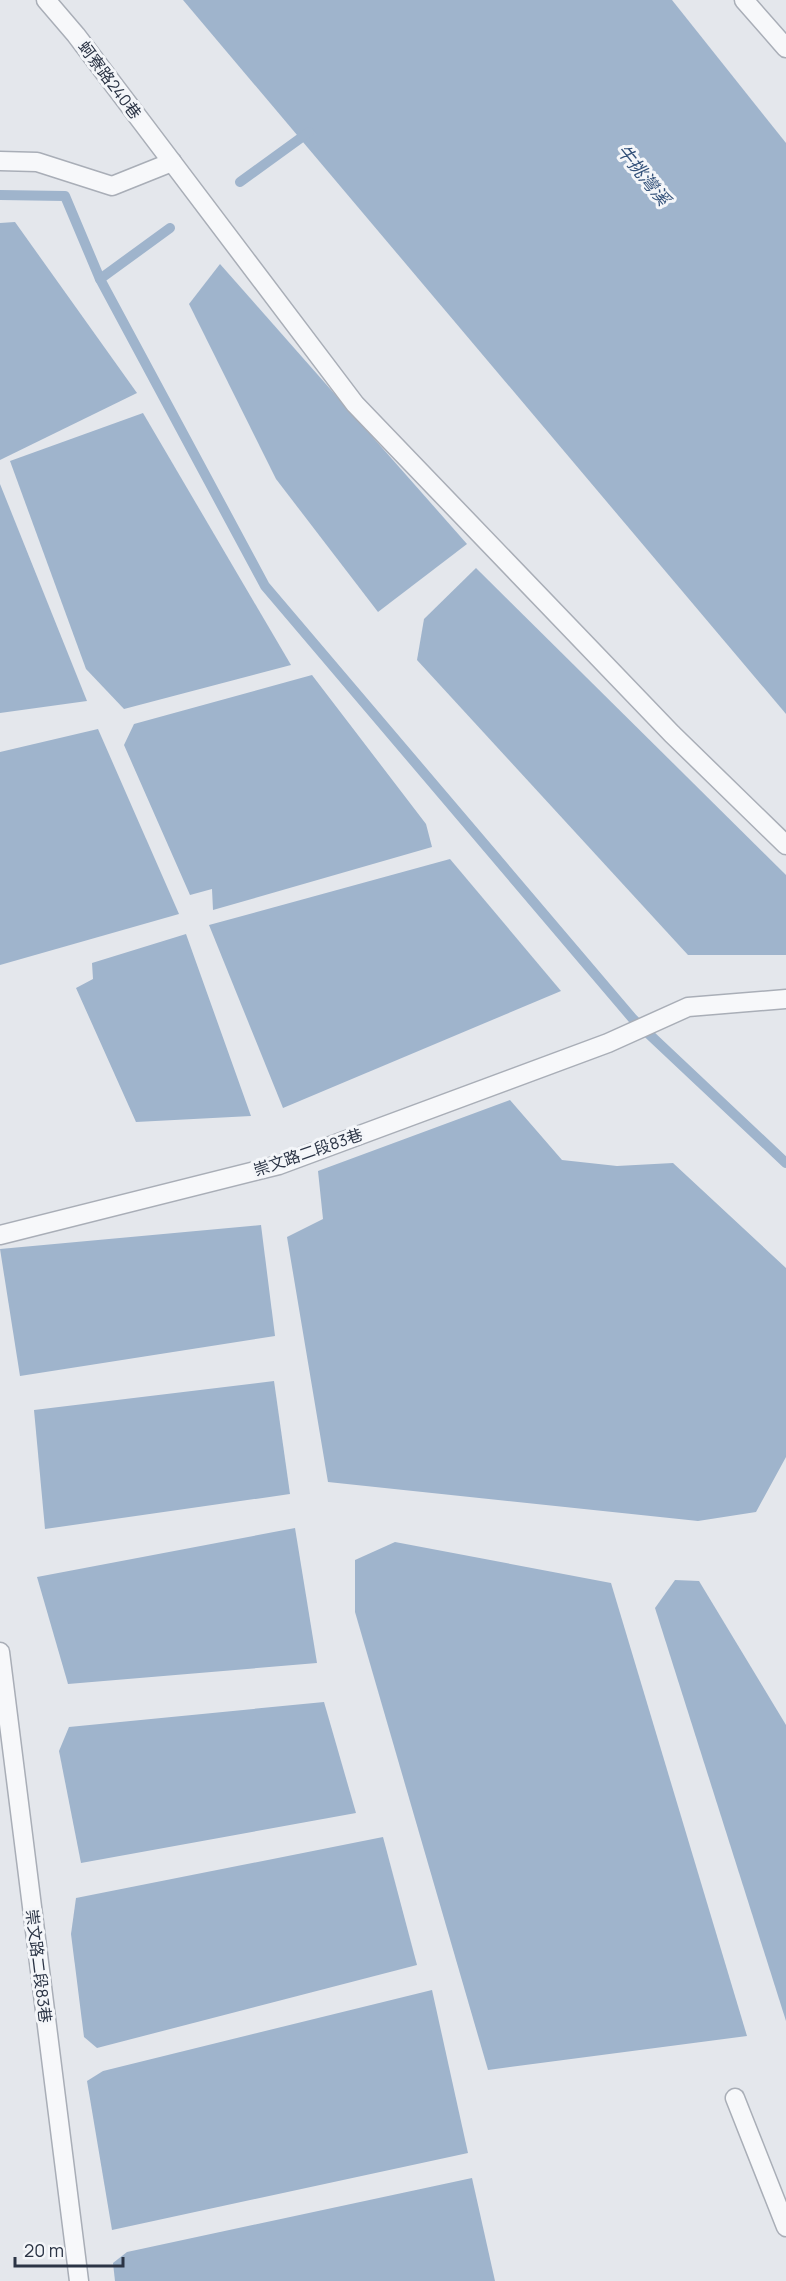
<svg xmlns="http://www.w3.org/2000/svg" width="786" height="2281" font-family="Manrope,'Noto Sans TC',sans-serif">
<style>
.water{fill:#9fb4cc}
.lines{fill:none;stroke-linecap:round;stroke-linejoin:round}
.stream{stroke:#9fb4cc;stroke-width:10}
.lane-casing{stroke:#a9aeb7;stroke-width:21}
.lane{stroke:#f7f8fa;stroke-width:18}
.labels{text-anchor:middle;stroke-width:6;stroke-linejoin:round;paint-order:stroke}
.street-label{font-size:16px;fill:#2b3445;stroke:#f4f6f9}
.water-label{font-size:18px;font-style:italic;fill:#34527a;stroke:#f4f6f9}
</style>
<rect width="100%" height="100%" fill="#e4e7ec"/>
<g class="water">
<polygon points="183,0 672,0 786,143 786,714"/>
<polygon points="15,222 137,393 0,460 0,223"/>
<polygon points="220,264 467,544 378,612 276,479 189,304"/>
<polygon points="143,413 291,665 124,709 86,669 10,461"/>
<polygon points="0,484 87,701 0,713"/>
<polygon points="476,568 786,875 786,955 688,955 417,660 424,619"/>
<polygon points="312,675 426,824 432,847 213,910 212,889 190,895 124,745 134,724"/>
<polygon points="98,729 179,914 0,965 0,752"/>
<polygon points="450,859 561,991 283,1108 209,925"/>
<polygon points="186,934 251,1116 136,1122 76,988 93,979 92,963"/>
<polygon points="510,1100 562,1160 617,1166 673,1163 786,1268 786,1457 756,1512 698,1521 328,1482 287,1237 323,1219 318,1171"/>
<polygon points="261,1225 275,1336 20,1376 0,1249"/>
<polygon points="274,1381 290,1494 45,1529 34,1410"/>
<polygon points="295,1528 317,1663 68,1684 37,1577"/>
<polygon points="395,1542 611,1583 747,2036 488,2070 355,1612 355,1560"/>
<polygon points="675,1580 699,1581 786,1725 786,2021 655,1608"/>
<polygon points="324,1702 356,1813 81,1863 59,1751 69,1727"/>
<polygon points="383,1837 417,1965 97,2048 84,2037 71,1934 76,1898"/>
<polygon points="432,1990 468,2153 112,2230 87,2081 103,2071"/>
<polygon points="472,2178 495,2281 115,2281 113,2263 127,2252"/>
</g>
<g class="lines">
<g class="stream">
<polyline points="240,182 309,132"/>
<polyline points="0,195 65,196 100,279"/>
<polyline points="170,228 100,279 265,586 633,1019 786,1163"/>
</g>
<g class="lane-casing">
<g id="lane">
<polyline points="46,0 76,35 355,404 672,734 786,845"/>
<polyline points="744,0 786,48"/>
<polyline points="0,161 37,162 112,186 172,162"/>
<polyline points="0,1235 279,1165 608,1043 688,1007 786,999"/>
<polyline points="0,1652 79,2281"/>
<polyline points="735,2098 786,2227"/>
</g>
</g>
<use href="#lane" class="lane"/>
</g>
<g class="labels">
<g class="street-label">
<text transform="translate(110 80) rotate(53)" y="6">蚵寮路240巷</text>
<text transform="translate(308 1152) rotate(-19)" y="6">崇文路二段83巷</text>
<text transform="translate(39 1966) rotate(83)" y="6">崇文路二段83巷</text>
</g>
<g class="water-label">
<text transform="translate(643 175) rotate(51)" y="6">牛挑灣溪</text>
</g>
</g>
<path d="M15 2257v9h108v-9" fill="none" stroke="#2b3445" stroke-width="3"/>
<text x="24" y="2257" font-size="18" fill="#2b3445" stroke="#f4f6f9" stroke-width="4.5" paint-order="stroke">20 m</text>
</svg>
